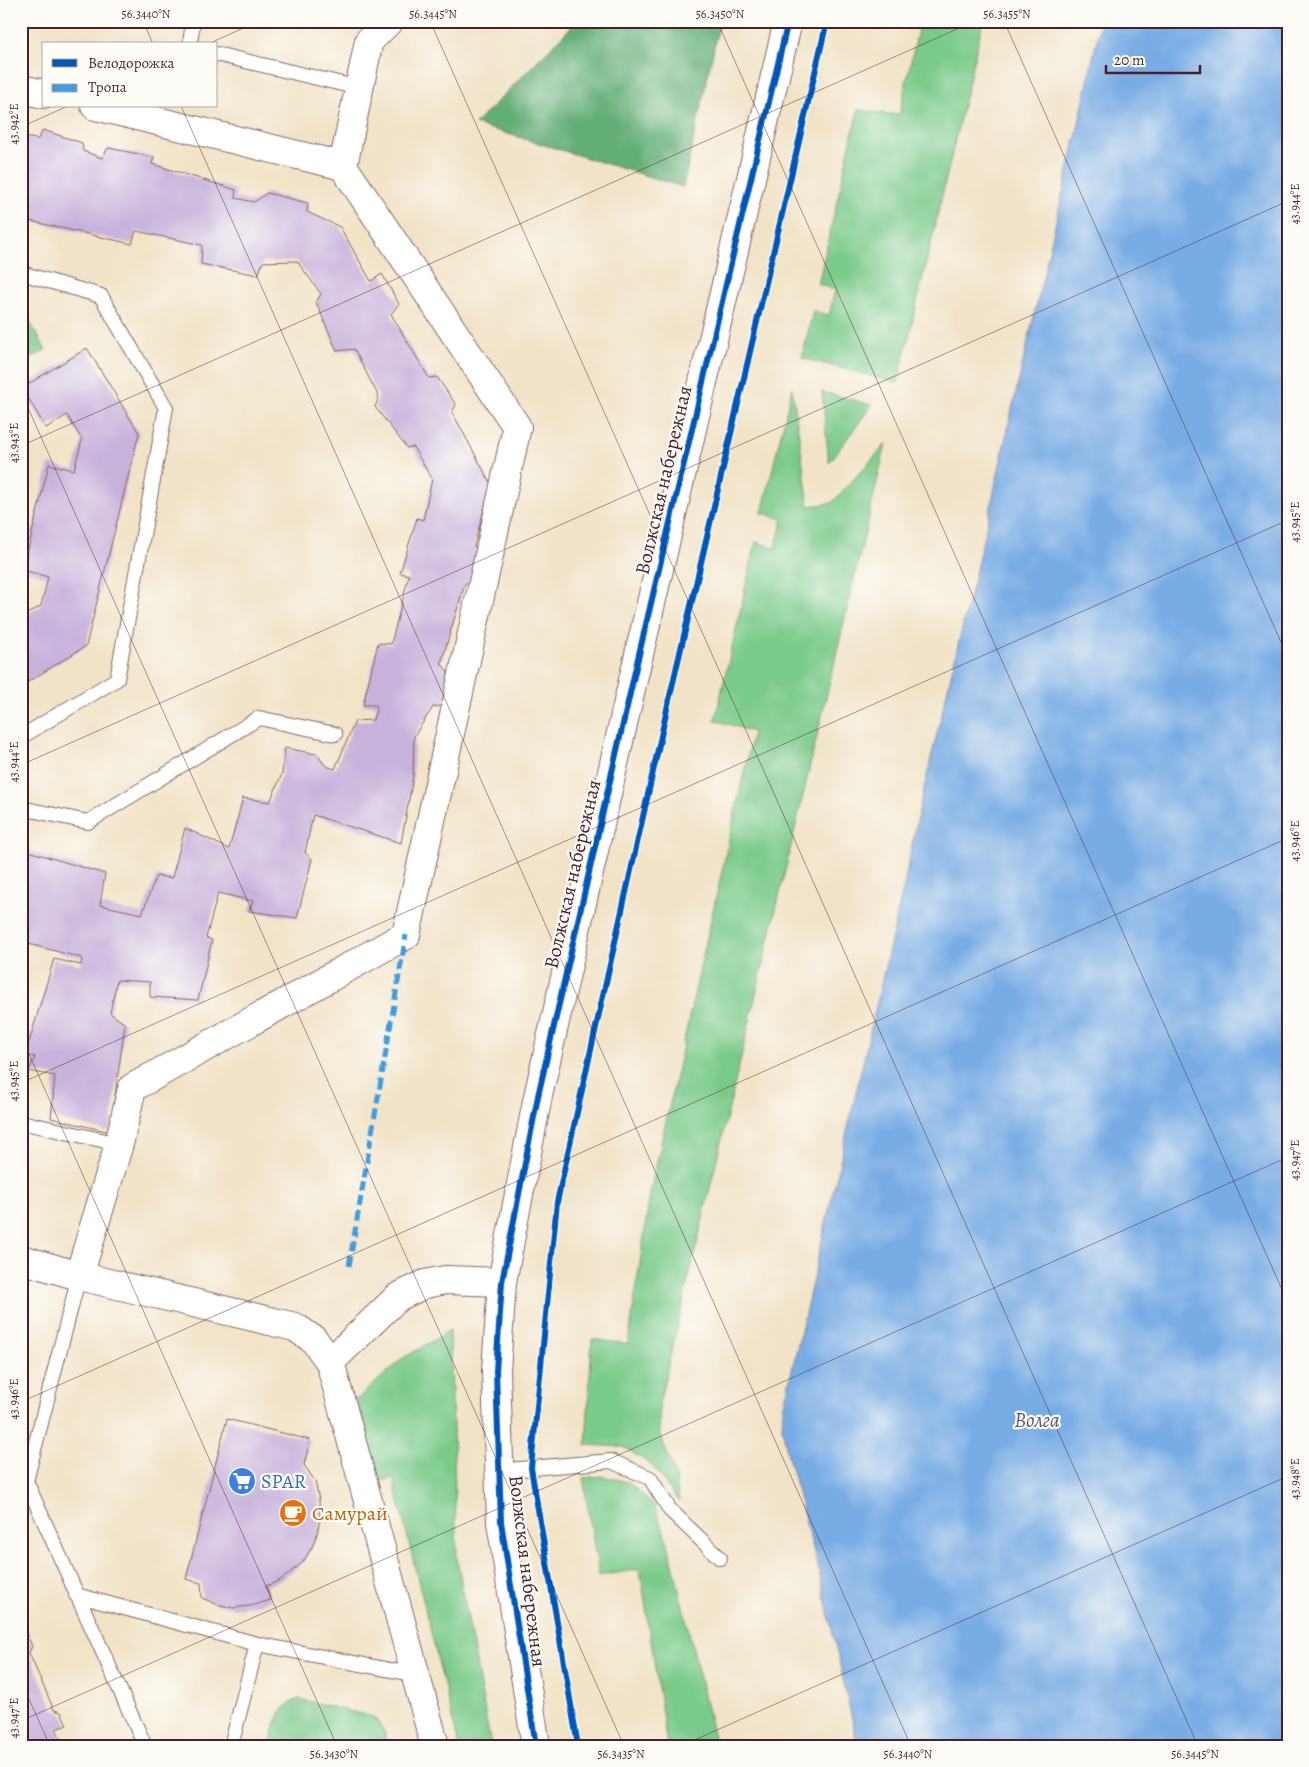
<svg xmlns="http://www.w3.org/2000/svg" width="1309" height="1767" font-family="Alegreya,serif">
<style>
.green{fill:#7aca8b;stroke:#62745b}
.forest{fill:#63ae77;stroke:#566651}
.water{fill:#78ace5;stroke:#616688}
.building{fill:#c7b2dc}
.lines{fill:none;stroke-linecap:round;stroke-linejoin:round}
.lane-casing{stroke:#846462;stroke-width:16}
.street-casing{stroke:#846462;stroke-width:30}
.lane{stroke:#fff;stroke-width:14}
.street{stroke:#fff;stroke-width:28}
.quiet{stroke:#409be1;stroke-width:5;stroke-dasharray:10 5;stroke-linecap:butt}
.cycleway-casing{stroke:#fdfcf7;stroke-width:9}
.cycleway{stroke:#0057b8;stroke-width:6}
.ticks{fill:none;stroke:#4a1f2b;stroke-width:1;stroke-opacity:0.45}
.labels{text-anchor:middle;stroke-width:4.5;stroke-linejoin:round;paint-order:stroke}
.street-label{font-size:20px;fill:#4a1f2b;stroke:#fdfcf7}
.shop-label{font-size:20px;fill:#366cbe;stroke:#fdfcf7;text-anchor:start}
.food-label{font-size:20px;fill:#c56008;stroke:#fdfcf7;text-anchor:start}
.water-label{font-size:21px;font-style:italic;fill:#5c5775;stroke:#fdfcf7}
.neatline{fill:none;stroke:#4a1f2b;stroke-width:2}
.ticks-label{font-size:12px;text-anchor:middle;fill:#4a1f2b}
</style>
<rect width="100%" height="100%" fill="#fdfcf7"/>
<filter id="ink" filterUnits="userSpaceOnUse"><feTurbulence type="fractalNoise" baseFrequency=".02" numOctaves="2"/><feDisplacementMap in="SourceGraphic" scale="10" xChannelSelector="R" yChannelSelector="G"/><feConvolveMatrix kernelMatrix="1 2 1 2 8 2 1 2 1" color-interpolation-filters="sRGB"/></filter>
<filter id="wash" filterUnits="userSpaceOnUse"><feTurbulence type="fractalNoise" baseFrequency=".0096" numOctaves="4" result="noise"/><feDisplacementMap in="SourceGraphic" scale="20" xChannelSelector="R" yChannelSelector="G"/><feGaussianBlur stdDeviation="1.12" result="paint"/><feColorMatrix in="noise" values="0 0 0 0 0 0 0 0 0 0 0 0 0 0 0 0 0 1.4 0 .05"/><feComposite in="paint" operator="in"/></filter>
<g filter="url(#wash)">
<rect width="100%" height="100%" fill="#f1e3c7"/>
<g class="green">
<polygon points="920,21 983,21 898,383 802,358 813,311 829,315 835,290 818,284 858,110 899,115"/>
<polygon points="21,306 46,350 21,363"/>
<polygon points="792,388 809,506 832,503 886,444 659,1404 660,1435 675,1474 679,1502 651,1464 623,1447 586,1445 592,1339 628,1344 651,1188 753,732 715,720 756,542 775,548 783,519 762,513"/>
<polygon points="822,392 872,405 829,463"/>
<polygon points="450,1330 457,1558 491,1746 459,1746 393,1478 378,1482 356,1400 402,1359"/>
<polygon points="602,1476 628,1482 654,1505 668,1543 716,1746 667,1746 640,1569 599,1576 583,1478"/>
<path d="M299 1699 374 1717 384 1731 387 1746H270C274 1726 278 1706 299 1699Z"/>
</g>
<polygon class="forest" points="577,21 720,21 683,187 475,124"/>
<polygon class="water" points="1101,21 1288,21 1288,1746 858,1746 818,1567 788,1456 782,1427 783,1409 904,885 921,801 989,515 1009,422 1077,132"/>
<g id="blocks">
<g class="building">
<polygon points="43,130 82,143 83,151 102,158 108,148 154,157 152,164 236,190 235,198 254,202 267,193 308,203 307,212 340,227 371,281 382,274 399,304 391,314 429,378 437,377 456,405 452,412 491,484 474,546 483,554 480,580 465,583 441,663 448,672 445,705 433,707 414,736 413,777 401,843 313,815 305,853 312,859 297,918 249,911 253,901 218,893 206,938 212,940 198,1000 150,997 150,982 117,980 110,1013 125,1024 110,1132 51,1118 55,1076 29,1071 35,1057 25,1055 54,959 81,965 82,958 21,942 21,849 105,874 100,905 142,914 156,876 172,878 185,828 229,849 243,798 270,802 282,774 285,748 316,754 326,766 335,769 355,721 373,720 377,705 363,705 378,643 391,644 409,575 400,573 417,518 423,520 432,479 413,447 407,448 375,407 379,397 354,349 337,351 316,302 321,294 297,261 263,262 258,275 201,264 202,245 136,231 132,244 21,219 21,137 38,139"/>
<polygon points="87,348 139,433 86,646 21,686 21,617 41,606 48,577 23,570 49,464 74,470 82,440 67,415 46,428 22,388"/>
<polygon points="227,1419 310,1440 304,1465 315,1481 319,1500 320,1519 317,1534 312,1547 303,1562 281,1580 266,1586 271,1600 250,1606 233,1608 216,1604 202,1598 201,1583 186,1579"/>
<polygon points="26,1633 32,1646 29,1653 54,1710 61,1712 67,1725 56,1729 64,1746 21,1746 21,1635"/>
</g>
</g>
</g>
<g filter="url(#ink)">
<use href="#blocks" fill-opacity="0" stroke="#846462" stroke-width="1"/>
<g class="lines">
<g class="lane-casing">
<g id="lane">
<polyline points="190,44 193,21"/>
<polyline points="216,54 359,88"/>
<polyline points="21,273 101,296 166,408 117,679 21,737"/>
<polyline points="21,808 88,822 259,718 335,734"/>
<polyline points="21,1122 119,1144"/>
<polyline points="498,1471 611,1461 650,1478 670,1510 720,1558"/>
<polyline points="21,1480 26,1481 145,1746"/>
<polyline points="26,1481 79,1276"/>
<polyline points="76,1595 257,1644 416,1675"/>
<polyline points="231,1746 257,1644"/>
</g>
</g>
<g class="street-casing">
<g id="street">
<polyline points="21,89 44,94"/>
<polyline points="95,106 343,166"/>
<polyline points="21,1259 79,1276 295,1327 314,1340 330,1362 435,1746"/>
<polyline points="79,1276 119,1144 132,1088 406,935 517,427 343,166 369,41 389,21"/>
<polyline points="330,1362 398,1297 425,1284 445,1280 502,1282"/>
<polyline points="536,1746 501,1522 496,1371 502,1282 538,1096 636,667 788,21"/>
</g>
</g>
<use href="#lane" class="lane"/>
<use href="#street" class="street"/>
<polyline class="quiet" points="349,1266 406,935"/>
<g class="cycleway-casing">
<g id="cycleway">
<polyline points="536,1746 501,1522 496,1371 502,1282 538,1096 636,667 788,21"/>
<polyline points="578,1746 531,1468 557,1202 669,700 827,21"/>
</g>
</g>
<use href="#cycleway" class="cycleway"/>
</g>
</g>
<path class="ticks" d="M143 21 153 44M430 21 1198 1746M717 21 1288 1303M1004 21 1288 658M208 44 259 21M181 106 911 1746M21 127 68 106M21 392 624 1746M21 446 975 21M21 765 1288 201M21 1036 337 1746M21 1083 1288 520M21 1402 1288 838M21 1681 50 1746M21 1721 1288 1157M681 1746 1288 1476"/>
<defs>
<g id="supermarket-disc" transform="scale(1.4375)"><circle r="9.5" fill="#3f7fe0" stroke="#fdfcf7"/><path d="M-6-5.5h2.5l.6 2H6L4.5 2H-2.5L-4.4-4H-6ZM-1.5 3.2a1.3 1.3 0 1 0 .1 0ZM3 3.2a1.3 1.3 0 1 0 .1 0Z" fill="#fff"/></g>
<g id="cafe-disc" transform="scale(1.4375)"><circle r="9.5" fill="#e8710a" stroke="#fdfcf7"/><path d="M-5.5-4.5H6V0H3Q3 3.5 0 3.5H-2.5Q-5.5 3.5-5.5 0ZM3-3.2v2h1.7v-2ZM-6 4.5H4V6H-6Z" fill="#fff"/></g>
</defs>
<g fill-rule="evenodd">
<use href="#supermarket-disc" x="242" y="1481"/>
<use href="#cafe-disc" x="293" y="1513"/>
</g>
<g class="labels">
<g class="street-label">
<text transform="translate(663 480) rotate(-77)" y="7">Волжская набережная</text>
<text transform="translate(572 874) rotate(-77)" y="7">Волжская набережная</text>
<text transform="translate(528 1571) rotate(83)" y="7">Волжская набережная</text>
</g>
<g class="shop-label">
<text x="261" y="1488">SPAR</text>
</g>
<g class="food-label">
<text x="312" y="1520">Самурай</text>
</g>
<g class="water-label">
<text x="1037" y="1427">Волга</text>
</g>
</g>
<rect width="1309" height="1767" fill="none" stroke="#fdfcf7" stroke-width="55"/>
<rect x="42" y="42" width="175" height="65" fill="#fdfcf7" stroke="#b5a4a5"/>
<rect x="52" y="59" width="25" height="8" fill="#0057b8" stroke="#b5a4a5"/>
<text x="88" y="68" font-size="15" fill="#4a1f2b">Велодорожка</text>
<rect x="52" y="84" width="25" height="8" fill="#409be1" stroke="#b5a4a5"/>
<text x="88" y="92" font-size="15" fill="#4a1f2b">Тропа</text>
<path d="M1106 65v8h94v-8" fill="none" stroke="#4a1f2b" stroke-width="2.5"/>
<text x="1114" y="65" font-size="15" fill="#4a1f2b" stroke="#fdfcf7" stroke-width="4" paint-order="stroke">20 m</text>
<rect x="28" y="28" width="1254" height="1712" class="neatline"/>
<g class="ticks-label">
<text x="146" y="18">56.3440°N</text>
<text x="433" y="18">56.3445°N</text>
<text x="720" y="18">56.3450°N</text>
<text x="1007" y="18">56.3455°N</text>
<text transform="translate(14 124) rotate(-90)" y="4">43.942°E</text>
<text transform="translate(1295 204) rotate(-90)" y="4">43.944°E</text>
<text transform="translate(14 443) rotate(-90)" y="4">43.943°E</text>
<text transform="translate(1295 522) rotate(-90)" y="4">43.945°E</text>
<text transform="translate(14 762) rotate(-90)" y="4">43.944°E</text>
<text transform="translate(1295 841) rotate(-90)" y="4">43.946°E</text>
<text transform="translate(14 1081) rotate(-90)" y="4">43.945°E</text>
<text transform="translate(1295 1160) rotate(-90)" y="4">43.947°E</text>
<text transform="translate(14 1399) rotate(-90)" y="4">43.946°E</text>
<text transform="translate(1295 1479) rotate(-90)" y="4">43.948°E</text>
<text transform="translate(14 1718) rotate(-90)" y="4">43.947°E</text>
<text x="334" y="1758">56.3430°N</text>
<text x="621" y="1758">56.3435°N</text>
<text x="908" y="1758">56.3440°N</text>
<text x="1195" y="1758">56.3445°N</text>
</g>
</svg>
